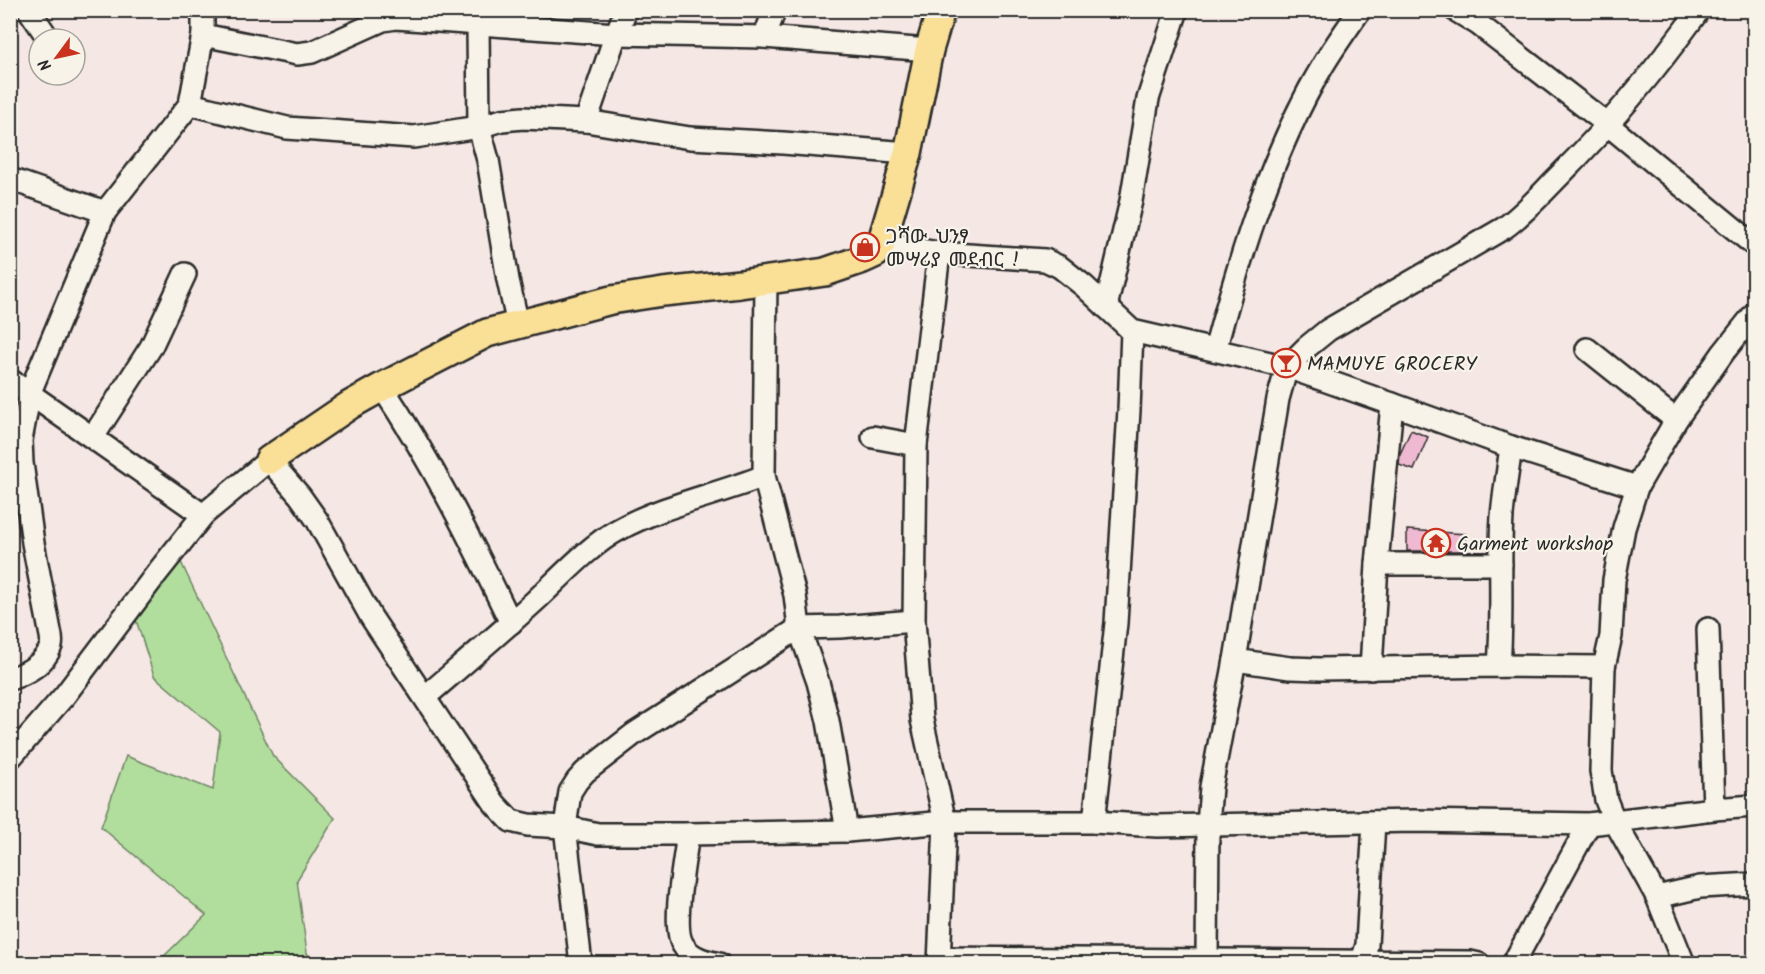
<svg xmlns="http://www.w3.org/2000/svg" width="1765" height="974" font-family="Kalam,'Noto Sans Ethiopic',sans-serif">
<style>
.green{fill:#b1de9d;stroke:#6e8464;stroke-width:1.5}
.building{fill:#efb9d2;stroke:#2b2b2b;stroke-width:1.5}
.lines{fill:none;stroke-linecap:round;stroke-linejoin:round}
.minor-casing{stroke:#2b2b2b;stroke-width:26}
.major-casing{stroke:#2b2b2b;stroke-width:32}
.minor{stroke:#f7f3e8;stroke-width:21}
.major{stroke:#fadf96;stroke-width:27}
.labels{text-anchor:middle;stroke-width:4.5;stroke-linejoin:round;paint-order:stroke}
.poi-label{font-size:20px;fill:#2b2b2b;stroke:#f7f3e8;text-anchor:start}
</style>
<rect width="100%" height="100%" fill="#f5e7e4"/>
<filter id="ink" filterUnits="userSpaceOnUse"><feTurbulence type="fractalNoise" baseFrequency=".0167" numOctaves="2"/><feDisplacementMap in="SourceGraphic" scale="12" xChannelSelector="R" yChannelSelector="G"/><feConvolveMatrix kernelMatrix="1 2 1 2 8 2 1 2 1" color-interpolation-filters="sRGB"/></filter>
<g filter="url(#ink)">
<polygon class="green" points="180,560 273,756 335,818 297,880 307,953 315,963 157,963 206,915 101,827 126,756 213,790 220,732 154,676 136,620"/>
<g class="building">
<polygon points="1411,430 1428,437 1414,470 1399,465 1400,454"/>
<polygon points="1407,530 1466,534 1463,551 1407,551"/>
</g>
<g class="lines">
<g class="minor-casing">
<g id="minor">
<polyline points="29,10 48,38"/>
<polyline points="483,10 478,25 479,127 488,160 508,280 518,325"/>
<polyline points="1455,10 1478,24 1607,124 1754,245"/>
<polyline points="203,35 203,10"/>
<polyline points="764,37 775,10"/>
<polyline points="190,104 203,35 297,54 312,52 383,20 396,18 616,34 764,37 929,50"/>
<polyline points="586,121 616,34 626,10"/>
<polyline points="10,179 105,212"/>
<polyline points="881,244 939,253 1045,260 1060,267 1084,286 1132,331 1287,367 1392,404"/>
<polyline points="1106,307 1131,201 1148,99 1177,10"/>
<polyline points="1587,349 1676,420"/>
<path d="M1215 350C1240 257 1272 151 1322 67 1333 48 1347 29 1360 10"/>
<polyline points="10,380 203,515"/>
<path d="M382 387C432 462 472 542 511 623"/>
<polyline points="93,437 151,347 185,274"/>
<polyline points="873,437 916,445"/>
<polyline points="1377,564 1501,564"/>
<polyline points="1708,629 1714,809"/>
<path d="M1499 666C1503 616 1499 566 1502 516 1504 493 1508 470 1511 447"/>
<path d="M1604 667 1499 666 1320 669 1290 668 1235 660 1278 399 1287 367 1307 347 1328 330 1504 228C1525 213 1542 193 1560 175 1611 124 1657 68 1699 10"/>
<polyline points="1371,669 1377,564 1392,404 1511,447 1637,487"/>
<path d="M10 679C27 673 45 664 51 646 52 642 51 635 50 631L33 543 22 463 21 440 30 392 105 212 190 104 287 128 414 137 479 127 502 120 523 118 586 121 690 138 783 143 908 153"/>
<path d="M425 697C462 665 499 634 535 601 559 579 590 545 618 530 663 505 716 495 764 476"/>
<polyline points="10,758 65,695 157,573 203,515 269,460 300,496 317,520 371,617 495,804 511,821 528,825 565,827 598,834 688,834 847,831 945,822 1094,822 1157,826 1414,821 1589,824 1714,809 1754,806"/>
<polyline points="1094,822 1116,623 1129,410 1132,331"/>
<polyline points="847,831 828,721 818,682 799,628 840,627 914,621"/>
<path d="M688 834C685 858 671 927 683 945 691 958 705 961 719 964"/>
<polyline points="1657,897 1700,887 1754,884"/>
<polyline points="939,958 1470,962 1479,964"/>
<polyline points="581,964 565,827 570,792 577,781 585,772 634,734 799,628 795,595 764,476 766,279"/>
<polyline points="939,964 945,822 922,720 914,621 916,445 939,253"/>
<polyline points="1205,964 1207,959 1208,825 1211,787 1235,660"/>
<polyline points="1361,964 1367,945 1374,822"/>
<polyline points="1513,964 1589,824"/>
<polyline points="1684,964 1657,897 1614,820 1606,800 1601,771 1604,667 1611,636 1614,580 1624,528 1637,487 1676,420 1723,353 1754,314"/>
</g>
</g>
<g class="major-casing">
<polyline id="major" points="269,460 350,405 382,387 487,333 611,300 663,292 740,284 825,272 863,259 876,253 881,244 908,153 929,50 941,10"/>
</g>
<use href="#minor" class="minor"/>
<use href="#major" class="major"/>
</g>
</g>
<defs>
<g id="shop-ring" transform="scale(1.5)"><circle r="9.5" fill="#f7f3e8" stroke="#c8321e" stroke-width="1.5"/><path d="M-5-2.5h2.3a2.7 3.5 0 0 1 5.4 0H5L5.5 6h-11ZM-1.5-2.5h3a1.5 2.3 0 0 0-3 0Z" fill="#c8321e"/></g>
<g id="bar-ring" transform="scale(1.5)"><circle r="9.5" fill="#f7f3e8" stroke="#c8321e" stroke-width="1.5"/><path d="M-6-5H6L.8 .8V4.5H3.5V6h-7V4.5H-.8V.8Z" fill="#c8321e"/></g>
<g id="temple-ring" transform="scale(1.5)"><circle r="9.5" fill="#f7f3e8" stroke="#c8321e" stroke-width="1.5"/><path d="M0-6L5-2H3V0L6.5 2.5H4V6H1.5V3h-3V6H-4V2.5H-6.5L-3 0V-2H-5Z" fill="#c8321e"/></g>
</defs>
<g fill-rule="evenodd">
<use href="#shop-ring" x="865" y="247"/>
<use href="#bar-ring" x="1286" y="363"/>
<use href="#temple-ring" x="1436" y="543"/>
</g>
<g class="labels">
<g class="poi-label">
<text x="886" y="243">ጋሻው ህንፃ<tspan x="886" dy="23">መሣሪያ መደብር !</tspan></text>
<text x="1307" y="370">MAMUYE GROCERY</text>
<text x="1457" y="550">Garment workshop</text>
</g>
</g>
<rect width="1765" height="974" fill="none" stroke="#f7f3e8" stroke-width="36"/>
<rect x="18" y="18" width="1729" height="938" fill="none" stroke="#2b2b2b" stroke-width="2" filter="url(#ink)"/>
<g transform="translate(57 57) rotate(237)"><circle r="28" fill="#f7f3e8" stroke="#a5a39c" stroke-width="1.5"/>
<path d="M0-4.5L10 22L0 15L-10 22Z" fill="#c8321e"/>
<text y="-9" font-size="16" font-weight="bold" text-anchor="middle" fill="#2b2b2b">N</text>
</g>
</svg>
